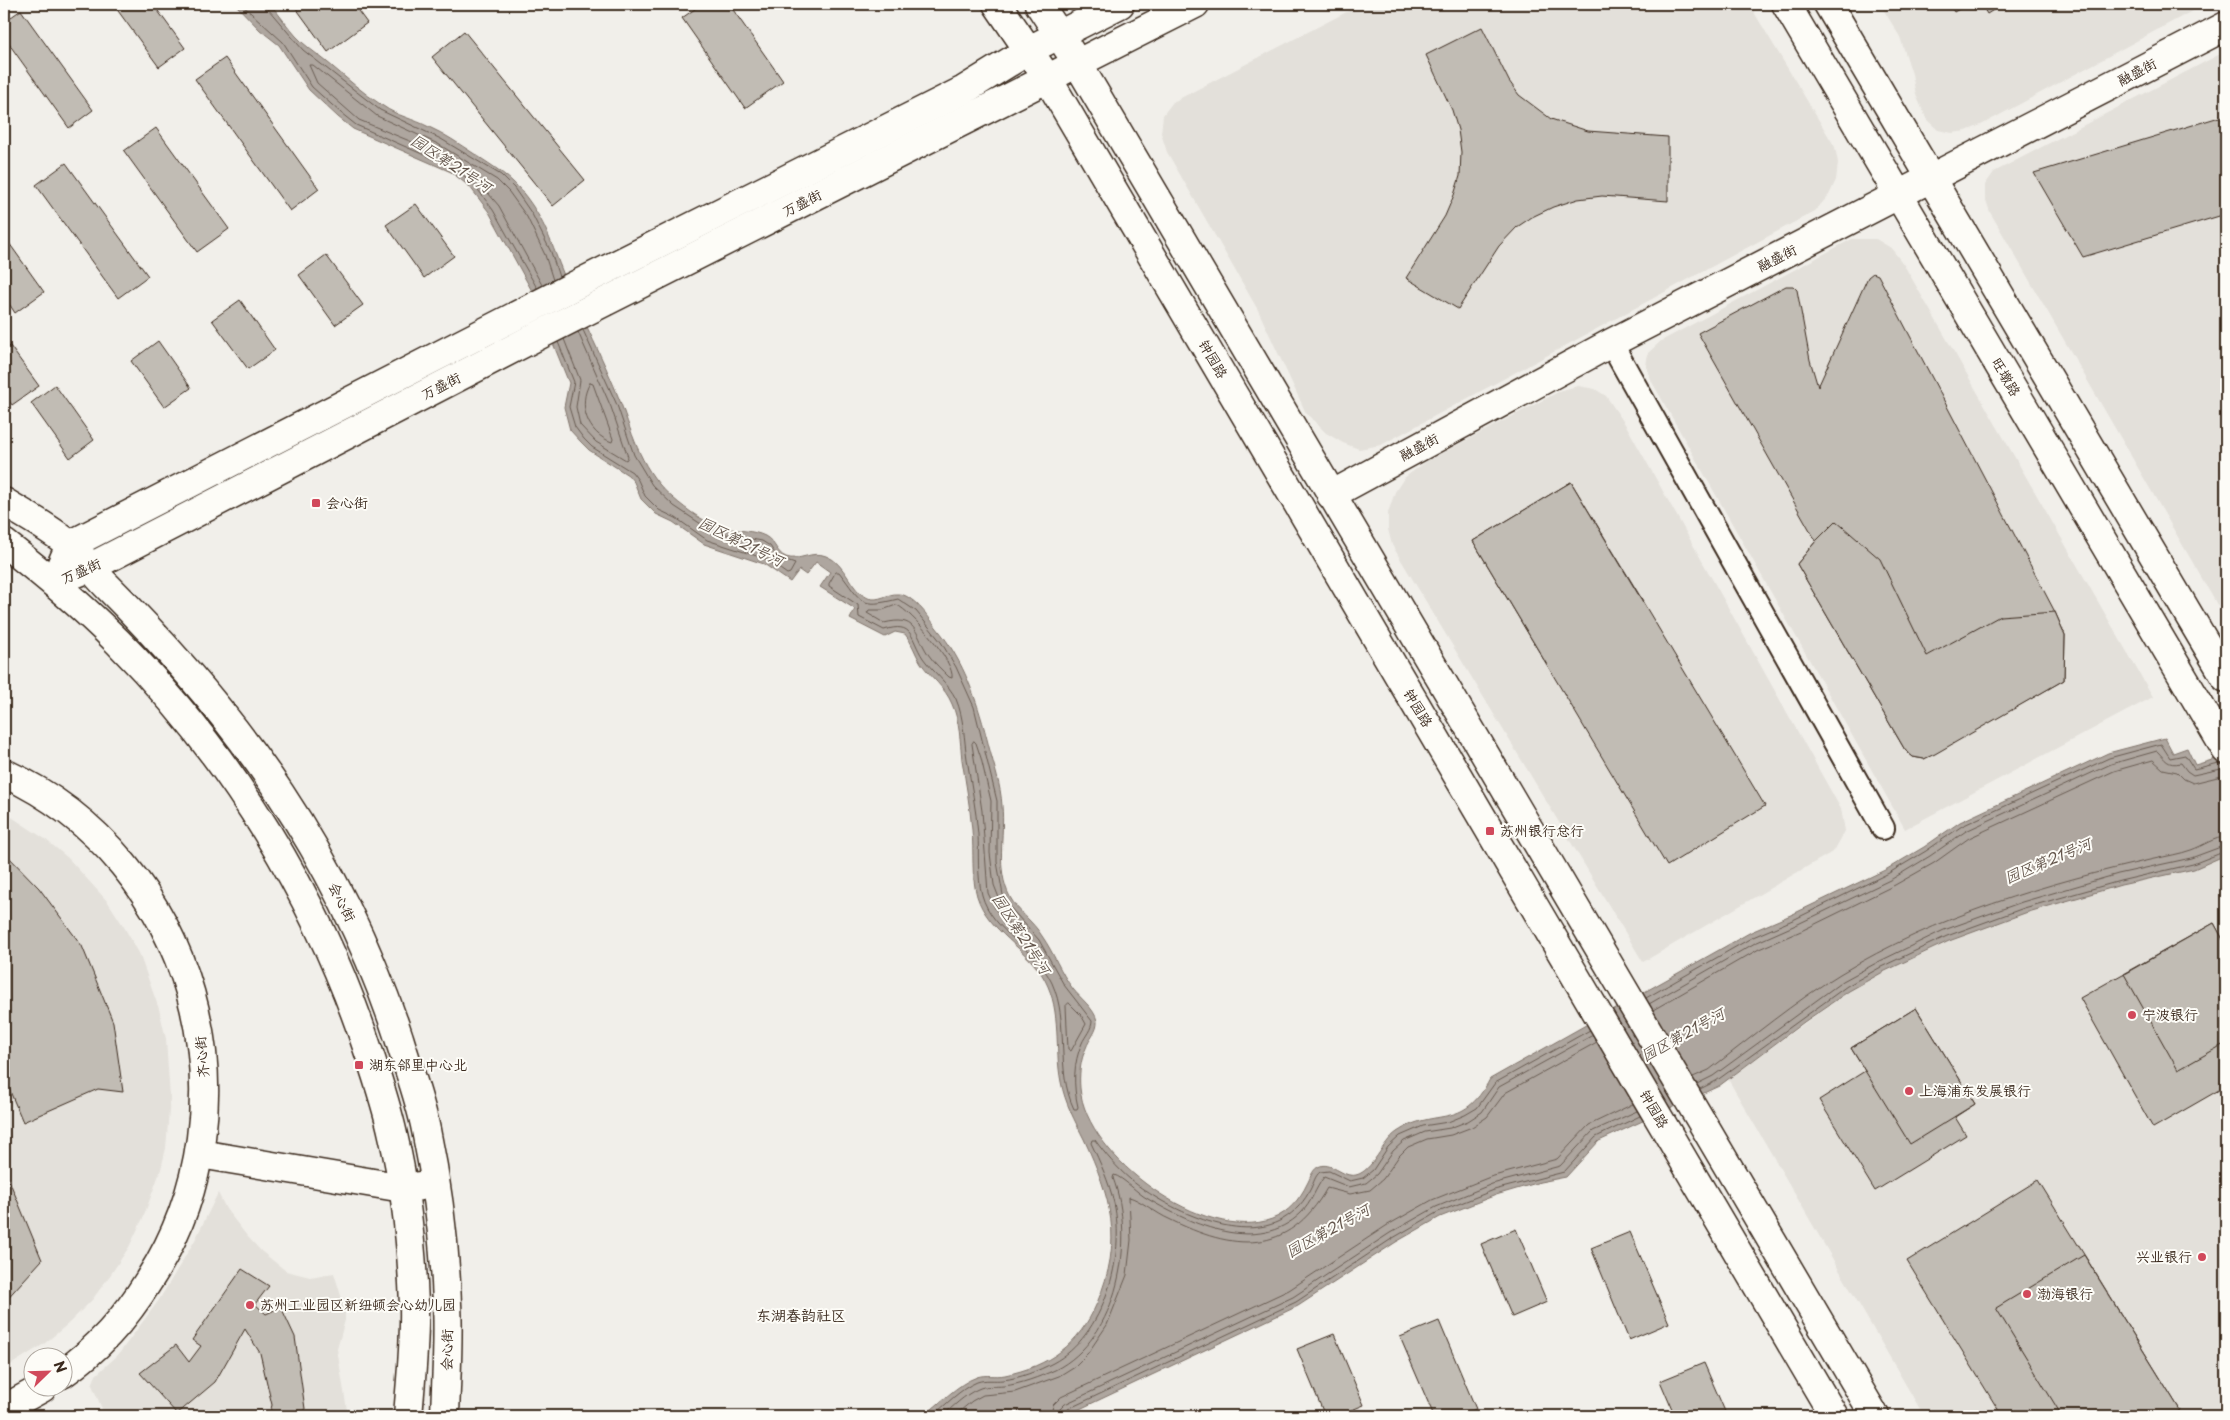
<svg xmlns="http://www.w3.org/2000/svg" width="2230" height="1420" font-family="'Playpen Sans','LXGW WenKai TC',sans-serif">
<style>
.built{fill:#e3e0da}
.water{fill:#aea69f;stroke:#80746b}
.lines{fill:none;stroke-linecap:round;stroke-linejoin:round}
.shore{stroke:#695c52;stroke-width:1}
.building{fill:#c1bcb4;stroke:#3b2a1e}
.street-casing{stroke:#3b2a1e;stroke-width:26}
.secondary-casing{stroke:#3b2a1e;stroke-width:31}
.primary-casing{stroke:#3b2a1e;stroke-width:31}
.street{stroke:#fdfcf7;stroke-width:22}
.secondary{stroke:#fdfcf7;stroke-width:28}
.primary{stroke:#fdfcf7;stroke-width:28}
.poi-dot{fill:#d1495b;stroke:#fdfcf7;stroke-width:2}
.labels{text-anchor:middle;stroke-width:4;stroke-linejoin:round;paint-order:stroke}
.street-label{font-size:14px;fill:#3b2a1e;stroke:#fdfcf7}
.poi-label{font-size:14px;fill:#3b2a1e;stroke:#fdfcf7;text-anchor:start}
.water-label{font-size:15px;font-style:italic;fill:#63554b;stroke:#fdfcf7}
.neighbourhood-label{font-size:15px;fill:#3b2a1e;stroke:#fdfcf7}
</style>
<rect width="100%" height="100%" fill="#f1efea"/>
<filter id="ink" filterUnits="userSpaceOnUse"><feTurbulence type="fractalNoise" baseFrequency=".02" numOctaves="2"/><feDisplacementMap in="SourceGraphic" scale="10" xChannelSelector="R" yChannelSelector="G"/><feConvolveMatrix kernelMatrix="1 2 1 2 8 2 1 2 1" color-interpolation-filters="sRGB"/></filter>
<g filter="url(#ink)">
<g class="built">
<polygon points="1362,4 1749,4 1835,147 1838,163 1836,180 1829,195 1815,211 1381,445 1359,449 1343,443 1326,433 1306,413 1258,310 1167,152 1161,133 1163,115 1173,102"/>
<polygon points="1880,4 2205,4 1981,125 1966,131 1952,133 1938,130 1927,120 1916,95 1912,74 1900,37"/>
<polygon points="2226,51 2226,620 1990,212 1985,197 1985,185 1994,172"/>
<polygon points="1852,239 1876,239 1891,248 1904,265 2153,697 1905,829 1652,382 1646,366 1648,353 1661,341"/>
<polygon points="1578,386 1595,389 1606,396 1627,427 1841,809 1845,831 1834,851 1643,962 1392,545 1388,529 1388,513 1395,492 1404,478 1427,461 1562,390"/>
<polygon points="4,812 45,839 68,858 108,902 124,927 139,953 159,1009 166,1039 170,1098 166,1148 161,1169 143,1218 129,1247 111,1274 92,1300 69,1323 44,1344 4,1369"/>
<polygon points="2226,855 2226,1416 1924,1416 1728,1079 1849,991 1883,972 1949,941 2025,913 2121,885 2209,863"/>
<polygon points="218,1193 226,1209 247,1236 261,1251 286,1271 310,1277 334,1273 345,1309 345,1320 337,1349 348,1416 105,1416 92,1385 96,1375 118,1355 159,1300 195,1240"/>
</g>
<path class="water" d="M235 4H270C279 14 287 26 296 36 305 46 316 53 327 62 345 77 363 93 383 106 397 116 414 119 429 127 445 134 459 144 473 153 494 167 512 177 527 198 548 226 553 250 566 280 583 321 604 360 620 401 634 438 642 472 673 498 688 511 706 524 725 528 738 531 753 530 765 536 776 542 776 553 786 557 799 562 812 550 826 556 846 563 850 591 868 598 879 602 888 593 898 594 912 594 928 616 936 627 965 662 978 703 989 747 994 766 1001 786 1002 806 1005 836 995 868 1010 897 1018 912 1033 921 1042 936 1054 953 1060 972 1073 989 1080 998 1095 1009 1097 1021 1098 1031 1089 1039 1086 1048 1080 1061 1079 1075 1080 1088 1086 1158 1205 1244 1272 1219 1288 1213 1300 1199 1307 1184 1310 1179 1312 1170 1318 1167 1331 1160 1342 1178 1356 1175 1373 1171 1382 1142 1397 1132 1436 1106 1462 1132 1490 1079L1751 932 1793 914 1887 869 1924 847 1960 822 2108 753 2165 738 2173 753 2187 748 2195 765 2226 756V855L2194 869 2121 885 2025 913 1949 941 1883 972 1849 991 1804 1022 1719 1086 1599 1141 1566 1177 1540 1182 1496 1195 1440 1217 1396 1242 1298 1306 1065 1416H923C940 1404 957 1384 977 1377 986 1374 995 1377 1005 1375 1049 1366 1079 1345 1097 1303 1124 1240 1111 1198 1084 1139 1075 1121 1065 1103 1061 1082 1054 1048 1062 1012 1045 980 1028 948 988 932 977 896 971 876 974 852 972 830 970 807 966 784 962 760 960 741 960 722 952 704 945 687 931 678 921 663 915 654 912 642 905 634L895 632 885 637 850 619 855 609 820 587 830 572 816 562 806 575 799 570 790 582 764 564 704 544 673 522 656 514 641 499 634 482 628 475 589 450 581 442 570 430 564 407 569 383 532 291 489 212 470 187 451 172 353 129 338 117 309 90 279 45 260 30Z"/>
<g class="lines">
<g class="shore">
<polyline points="241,4 283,42 312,87 341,113 356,125 454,168 473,183 493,210 537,288"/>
<polyline points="267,4 268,9 303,50 380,110 441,139 501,175 514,188 532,214 551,252 559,277"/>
<polyline points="542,285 499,206 472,174 457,162 441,154 359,120 317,83 309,65 313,65 377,116 438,144 497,180 509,192 527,217 545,255 553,280"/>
<polyline points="564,339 580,380 576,407 580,425 596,442 626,460 628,457 611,407 578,332"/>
<polyline points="558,342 574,382 569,407 575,427 584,439 592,447 632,472 638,480 645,496 659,510 676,518 707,540 766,559 787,574 790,573 795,564 778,558 770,546 762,541 720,533 701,524 674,506 652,485 634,455 617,405 583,330"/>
<path d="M590 383 593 384 613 439 612 442C587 434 577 404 590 383Z"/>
<path d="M836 572H839C863 602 858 609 898 599L916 611 941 642 956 667 974 707 997 801V862L1003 895 1008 905 1039 940 1064 985 1092 1021C1092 1029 1085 1036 1082 1043 1073 1063 1073 1086 1078 1107L1077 1109H1074C1055 1069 1070 1023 1052 983 1036 948 992 932 982 895 977 876 979 854 978 834 976 809 971 784 967 759 964 739 964 718 956 699 948 683 933 672 923 658 910 638 914 621 884 630L859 617 858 605 829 586V584Z"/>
<path d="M897 605C912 612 955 662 952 678L949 677C942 670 934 663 928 654 914 632 917 615 884 623L867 613 869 610H882Z"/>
<polygon points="974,741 976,743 981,758 991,801 990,853 994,885 1003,908 1025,932 1023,936 997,912 988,893 982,811 972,744"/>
<polyline points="1646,998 1753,937 1795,919 1889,873 1926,851 1962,826 2109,758 2161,744 2170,758 2185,755 2194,769 2219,763"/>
<polygon points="1069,1003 1081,1015 1086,1024 1071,1051 1068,1049 1066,1006"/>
<path d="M1649 1004 1755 943 1798 924 1892 879 1930 856 1966 831 2111 764 2157 751C2166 760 2167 766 2181 763L2187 771 2193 775 2226 768"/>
<polyline points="1653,1010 1759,949 1801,931 1895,885 1934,863 1969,838 2114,771 2153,760 2163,769 2177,772 2184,779 2193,783 2226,775"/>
<path d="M1693 1077 1709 1070C1752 1037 1794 1002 1840 974 1936 916 2046 883 2154 859 2167 856 2180 854 2191 850 2203 846 2214 837 2226 837"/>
<polyline points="1697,1084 1713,1076 1843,981 1878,962 1944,930 2022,902 2118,874 2191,858 2226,845"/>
<polyline points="1700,1089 1716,1081 1847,986 1881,967 1947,936 2024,908 2120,881 2193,864 2226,851"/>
<path d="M932 1416C946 1405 960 1389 977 1382 986 1379 994 1381 1003 1380 1020 1378 1038 1371 1053 1363 1104 1336 1126 1256 1114 1203 1109 1182 1100 1162 1091 1143L1092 1140H1095C1105 1154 1117 1168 1131 1180 1165 1208 1240 1245 1283 1219 1295 1212 1305 1201 1311 1188 1314 1182 1315 1176 1320 1172L1329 1171 1350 1181 1363 1178 1373 1170 1388 1147 1400 1136 1423 1126 1448 1122 1465 1115 1477 1108 1495 1083 1590 1030"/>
<path d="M942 1416C953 1407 964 1395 978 1389 986 1385 995 1387 1004 1386 1021 1384 1039 1377 1055 1370 1119 1338 1136 1239 1113 1178L1114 1175C1123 1177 1138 1194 1148 1199 1192 1225 1258 1255 1301 1213 1312 1202 1315 1189 1324 1177L1349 1187 1366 1183 1377 1174 1393 1151 1404 1141 1425 1132 1450 1128 1468 1121 1482 1112 1499 1087 1593 1035"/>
<path d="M954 1416 972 1401 983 1395 1015 1392 1059 1376 1075 1366 1088 1353 1107 1325 1127 1275 1131 1240 1129 1197C1139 1199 1157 1214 1169 1219 1233 1251 1288 1257 1327 1188L1350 1194 1370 1190 1383 1179 1399 1156 1408 1147 1427 1139 1451 1135 1472 1127 1487 1117 1505 1093 1597 1042"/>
<polyline points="1051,1416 1053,1405 1061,1397 1289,1290 1386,1226 1432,1200 1490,1177 1557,1159 1589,1125 1633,1104"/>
<polyline points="1058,1416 1060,1409 1065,1404 1293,1297 1390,1233 1436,1207 1492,1184 1560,1166 1593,1131 1637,1111"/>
<polyline points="1064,1416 1068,1409 1296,1302 1393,1238 1438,1212 1494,1190 1564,1172 1596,1137 1640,1116"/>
</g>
</g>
<g class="building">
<polygon points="113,4 153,4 185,48 159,67"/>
<polygon points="293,4 353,4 367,23 328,52"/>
<polygon points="702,4 729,4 783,81 745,108 682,18"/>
<polygon points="1949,4 1968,4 1954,12"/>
<polygon points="1981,4 2003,4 1987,14"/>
<polygon points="21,10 93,110 69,128 4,37 4,22"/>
<polygon points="1482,27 1509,81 1519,95 1551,119 1588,131 1668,137 1668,201 1602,196 1578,199 1553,207 1532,217 1517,227 1499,246 1458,309 1406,278 1445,216 1454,195 1460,176 1461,152 1458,130 1452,110 1426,55"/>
<polygon points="464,31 585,180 553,206 432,57"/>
<polygon points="225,58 319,189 290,211 195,79"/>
<polygon points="2226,115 2226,214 2083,257 2034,173"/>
<polygon points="156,128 229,229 197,252 124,151"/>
<polygon points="66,163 148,276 118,298 36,185"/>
<polygon points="416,204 454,256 424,278 386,225"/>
<polygon points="4,236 44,292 15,313 4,296"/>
<polygon points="326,255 363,305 335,325 299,275"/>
<polygon points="1873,273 1878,275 2055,612 2065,635 2064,680 1924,759 1913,757 1905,750 1797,564 1816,541 1698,333 1786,286 1793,286 1797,290 1810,360 1818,387 1868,277"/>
<polygon points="240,300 275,350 248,369 212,320"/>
<polygon points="158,341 191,388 164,407 131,361"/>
<polygon points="10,346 39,386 12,405 4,394 4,351"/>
<polygon points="55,385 94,440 70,458 31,403"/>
<polygon points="1571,482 1643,601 1544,660 1473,541"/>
<polygon points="1571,482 1765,806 1667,866 1473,541"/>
<polygon points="1836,521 1880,559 1927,656 2000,616 2055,612 2065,635 2064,680 1935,754 1924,759 1913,757 1905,750 1797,564 1816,541"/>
<polygon points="4,852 39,888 82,946 113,1022 123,1092 98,1089 23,1122 4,1077"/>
<polygon points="2214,923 2226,945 2226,1086 2153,1128 2080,998"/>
<polygon points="2214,923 2226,945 2226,1043 2178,1070 2124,974"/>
<polygon points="1916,1008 1975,1104 1955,1117 1966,1135 1875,1191 1819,1100 1865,1071 1851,1048"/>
<polygon points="1916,1008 1975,1104 1910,1144 1851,1048"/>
<polygon points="4,1168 42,1260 4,1302"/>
<polygon points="2038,1180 2180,1410 2170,1416 2002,1416 1907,1261"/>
<polygon points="1516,1229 1547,1302 1512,1317 1481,1244"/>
<polygon points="1630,1232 1669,1323 1629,1340 1591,1248"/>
<polygon points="2084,1255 2180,1410 2170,1416 2062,1416 1996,1308"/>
<polygon points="242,1269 269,1286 255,1304 266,1314 281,1307 295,1337 306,1416 269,1416 272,1405 260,1353 245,1329 215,1382 177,1414 140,1373 176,1345 189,1362 201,1346 192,1340"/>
<polygon points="1439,1321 1476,1409 1459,1416 1434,1416 1400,1337"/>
<polygon points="1334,1334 1364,1405 1337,1416 1325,1416 1297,1349"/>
<polygon points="1704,1363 1727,1416 1675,1416 1660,1381"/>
</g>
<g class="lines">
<g class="street-casing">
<polyline id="street" points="1611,343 1883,828"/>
</g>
<g class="secondary-casing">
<g id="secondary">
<polyline points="1786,4 2226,750"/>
<polyline points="1828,4 2226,678"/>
<polyline points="1331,495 1611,343 2226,26"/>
<path d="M4 502C25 515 52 529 71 546 83 557 94 573 106 585 240 719 339 856 399 1038 408 1068 420 1099 426 1130 438 1187 445 1246 447 1304 449 1341 446 1379 445 1416"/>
<path d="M4 543C44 574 82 606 118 642 232 757 319 899 369 1053 378 1080 387 1107 393 1135 406 1190 412 1249 414 1305 415 1343 411 1379 408 1416"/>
<polyline points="54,582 89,568 543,333 1195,4"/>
<polyline points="54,582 70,545 574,286 964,90 1029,50 1120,4"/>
<path d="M4 773C195 860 262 1105 149 1280 127 1316 97 1350 62 1374"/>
<polyline points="200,1154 403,1188 421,1186"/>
<polyline points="4,1409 42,1388"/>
</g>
</g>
<g class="primary-casing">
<g id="primary">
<polyline points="997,4 1048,79 1834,1416"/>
<polyline points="1039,4 1078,64 1875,1416"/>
</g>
</g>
<use href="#street" class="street"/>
<use href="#secondary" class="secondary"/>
<use href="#primary" class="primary"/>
</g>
</g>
<g class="poi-dot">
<rect x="311" y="498" width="10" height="10" rx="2.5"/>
<rect x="1485" y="826" width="10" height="10" rx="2.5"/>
<circle cx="2132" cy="1015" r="5"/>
<rect x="354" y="1060" width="10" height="10" rx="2.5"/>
<circle cx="1909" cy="1091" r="5"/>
<circle cx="2202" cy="1257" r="5"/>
<circle cx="2027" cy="1294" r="5"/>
<circle cx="250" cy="1305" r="5"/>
</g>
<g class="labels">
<g class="street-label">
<text transform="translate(2137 72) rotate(-28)" y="5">融盛街</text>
<text transform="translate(802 203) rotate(-27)" y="5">万盛街</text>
<text transform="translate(1777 258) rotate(-27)" y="5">融盛街</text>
<text transform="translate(1213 359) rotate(60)" y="5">钟园路</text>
<text transform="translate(2006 377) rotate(60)" y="5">旺墩路</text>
<text transform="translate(441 386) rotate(-27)" y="5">万盛街</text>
<text transform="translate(1419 447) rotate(-28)" y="5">融盛街</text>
<text transform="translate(81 571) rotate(-24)" y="5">万盛街</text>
<text transform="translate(1418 708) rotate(59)" y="5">钟园路</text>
<text transform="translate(342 902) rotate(63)" y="5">会心街</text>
<text transform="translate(202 1057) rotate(-95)" y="5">齐心街</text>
<text transform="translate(1654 1109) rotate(60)" y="5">钟园路</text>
<text transform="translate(447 1350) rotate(-89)" y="5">会心街</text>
</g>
<g class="poi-label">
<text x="326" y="508">会心街</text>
<text x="1500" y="836">苏州银行总行</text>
<text x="2142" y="1020">宁波银行</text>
<text x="369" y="1070">湖东邻里中心北</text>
<text x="1919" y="1096">上海浦东发展银行</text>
<text x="2192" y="1262" text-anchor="end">兴业银行</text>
<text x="2037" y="1299">渤海银行</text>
<text x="260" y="1310">苏州工业园区新纽顿会心幼儿园</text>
</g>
<g class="water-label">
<text transform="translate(451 164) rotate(33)" y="5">园区第21号河</text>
<text transform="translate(741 542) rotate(26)" y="5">园区第21号河</text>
<text transform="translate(2048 861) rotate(-23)" y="5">园区第21号河</text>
<text transform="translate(1021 934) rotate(57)" y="5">园区第21号河</text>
<text transform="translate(1683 1035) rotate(-29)" y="5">园区第21号河</text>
<text transform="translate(1328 1231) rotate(-29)" y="5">园区第21号河</text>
</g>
<g class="neighbourhood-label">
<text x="801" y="1321">东湖春韵社区</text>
</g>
</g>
<rect width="2230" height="1420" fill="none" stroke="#fdfcf7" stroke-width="20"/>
<rect x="10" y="10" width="2210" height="1400" fill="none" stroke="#3b2a1e" stroke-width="2" filter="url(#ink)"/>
<g transform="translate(48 1372) rotate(67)"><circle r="24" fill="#fdfcf7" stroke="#afa8a0"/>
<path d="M0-4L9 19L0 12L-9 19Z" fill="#d1495b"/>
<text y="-8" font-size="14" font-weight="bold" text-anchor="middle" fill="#3b2a1e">N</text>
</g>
</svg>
